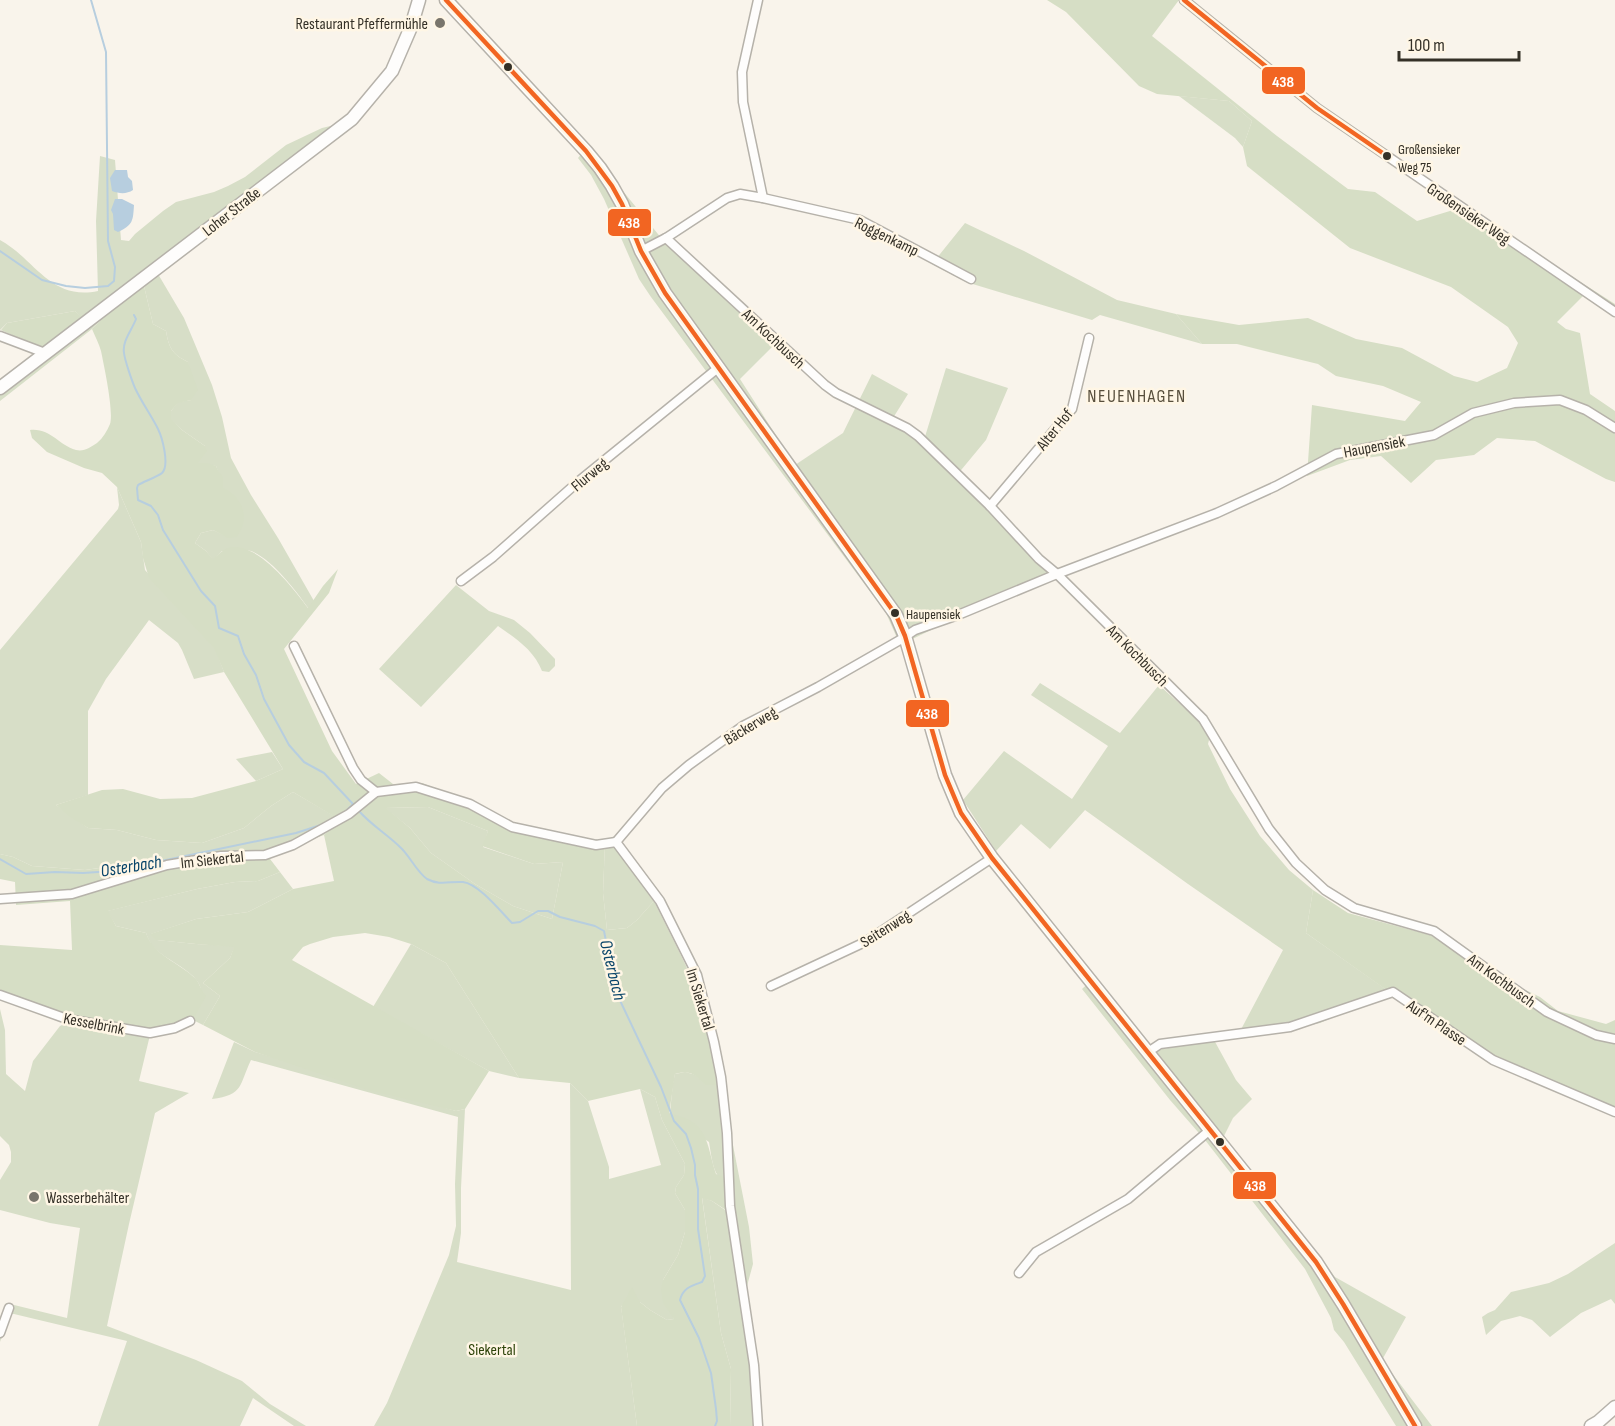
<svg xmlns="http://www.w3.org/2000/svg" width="1615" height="1426" font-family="'Sofia Sans Condensed',sans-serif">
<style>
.green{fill:#d7dec7}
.forest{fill:#d6dec5;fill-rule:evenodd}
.water{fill:#b7cedf}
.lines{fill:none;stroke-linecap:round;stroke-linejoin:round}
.stream{stroke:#b7cedf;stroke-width:2}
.street-casing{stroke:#b6b2aa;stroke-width:11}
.secondary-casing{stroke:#b6b2aa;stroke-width:15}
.street{stroke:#fefdfc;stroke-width:8}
.secondary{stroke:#fefdfc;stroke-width:12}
.bus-1-casing{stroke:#fff6e5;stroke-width:9}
.bus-1{stroke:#f26522;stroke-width:4.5}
.poi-dot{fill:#79756c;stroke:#fff6e5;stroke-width:2}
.bus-dot{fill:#343027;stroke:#fff6e5;stroke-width:2}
.labels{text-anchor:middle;stroke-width:5;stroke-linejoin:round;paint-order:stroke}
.bus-label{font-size:14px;fill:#343027;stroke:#fff6e5;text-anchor:start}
.poi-label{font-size:16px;fill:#343027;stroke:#fff6e5;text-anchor:end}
.street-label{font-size:16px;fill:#343027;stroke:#fff6e5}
.park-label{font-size:16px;fill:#2d4309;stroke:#fff6e5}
.neighbourhood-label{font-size:18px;letter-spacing:1.5px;fill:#574e3c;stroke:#fff6e5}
.water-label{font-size:18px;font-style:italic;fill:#084469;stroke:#fff6e5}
.line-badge{stroke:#fff6e5;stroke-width:2}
.badge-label{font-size:16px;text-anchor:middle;font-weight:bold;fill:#fff}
</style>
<rect width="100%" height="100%" fill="#f9f4eb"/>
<g class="green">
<polygon points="1179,96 1229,101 1252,121 1243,147 1235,138"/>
<path d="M355 120 158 274 184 318 212 385 222 417 231 458 251 495 278 538 314 601 309 609C295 590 273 560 251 551 243 548 230 551 222 551L213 560 206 551 195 543 201 533 213 530 228 537 222 482 216 466 197 464 205 446 182 430 170 419 171 411 178 402 191 400 188 362C172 354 169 348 166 331L153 324 144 286 104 317 92 329 0 401V383L83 319 75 311 7 323 0 330V240C35 259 50 301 98 291L96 221 100 156 115 160 121 240 129 241 135 234 163 211 176 202 214 192 228 186 245 177 286 145 322 128Z"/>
<polygon points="587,147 662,239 776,343 740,379 795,465 843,433 872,374 908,394 893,418 924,440 946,368 1008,388 986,440 957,475 1053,571 900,645 886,613 651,297 639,279 604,199 591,175 578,158"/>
<polygon points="965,223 1024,251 1117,300 1176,314 1202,344 1100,315 1092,320 966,282 932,264"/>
<polygon points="117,487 141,542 145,570 215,648 224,672 194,679 182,650 178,643 149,620 106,679 88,711 88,795 56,805 88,828 117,830 156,840 202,843 244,828 271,806 293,792 341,820 324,835 267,855 113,866 85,870 32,866 13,857 0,854 0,650 118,509 119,505"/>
<path d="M456 585 489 611 514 620 530 633 555 659V666L549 672 542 671C534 650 515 638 498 626L421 707 379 669Z"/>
<polygon points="1040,683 1120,733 1159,685 1211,732 1208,744 1230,789 1260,836 1289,870 1313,890 1306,933 1394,995 1359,1006 1320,1023 1285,1031 1237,1037 1283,950 1188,884 1085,810 1050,849 1021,824 996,851 963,800 1004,751 1072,799 1108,746 1031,695"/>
<polygon points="272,752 283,769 256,781 236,759"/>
<polygon points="428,807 488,831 483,847 534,864 563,862 552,919 513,906 475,884 431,853 410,828 385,808"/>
<polygon points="612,837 634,868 654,901 637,920 627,928 607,930 603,893 605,842"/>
<path d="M280 872 293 889 248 912 196 919 151 934 157 940 196 944 235 946 230 958 203 983 220 996 203 1025 193 1020C196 1012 200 1002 201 993 203 975 170 962 159 952 152 947 149 941 146 933L116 926 107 911 197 889 235 882 258 881Z"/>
<polygon points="411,944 446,963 519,1078 489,1071 373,1007"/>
<polygon points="1094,978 1151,1051 1214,1040 1236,1080 1252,1099 1233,1118 1224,1136 1335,1277 1406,1317 1382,1360 1432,1426 1396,1426 1344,1342 1334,1330 1331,1318 1305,1269 1205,1140 1170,1100 1082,989"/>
<polygon points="0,1009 5,1030 6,1074 25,1091 33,1061 60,1026 68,1022 150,1035 139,1081 189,1093 155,1113 129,1224 107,1326 196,1360 242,1381 270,1404 306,1426 294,1426 253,1398 240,1426 98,1426 127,1341 14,1314 10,1314 8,1318 0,1342 0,1320 6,1303 67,1318 80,1228 50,1223 0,1210 0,1180 11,1162 11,1152 9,1145 0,1136"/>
<path d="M234 1042 255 1052 456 1111 465 1109 461 1188V1233L457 1262 571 1290 570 1083 588 1101 609 1167V1179L661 1165 640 1089 655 1097 662 1120 685 1164 684 1175 676 1187 675 1193 685 1210V1232L678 1255 663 1280 674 1319 667 1320 650 1310 640 1302 621 1306 637 1426H374L387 1403 449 1255 456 1226 455 1184 458 1117 251 1060C239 1085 244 1095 212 1099Z"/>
<path d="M685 1072 693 1074 717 1085 724 1080 730 1130 749 1227 753 1264 747 1286 756 1365 760 1426H730L731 1369 721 1333 702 1197 712 1201 728 1212 718 1176C712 1167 711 1153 709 1142L668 1115 670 1112 673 1083 675 1074Z"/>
<polygon points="1615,1243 1615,1304 1611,1299 1581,1313 1550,1337 1532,1320 1520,1316 1501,1321 1486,1335 1482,1317 1488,1313 1495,1310 1511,1292 1549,1283 1568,1274"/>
</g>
<g class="forest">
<polygon points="1047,0 1179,0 1152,36 1277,136 1348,189 1375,192 1417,221 1463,207 1615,304 1615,310 1586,293 1557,322 1566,329 1580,333 1590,394 1615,411 1615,482 1606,479 1535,441 1497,438 1474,455 1436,460 1411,483 1381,456 1350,460 1307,476 1312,405 1405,421 1421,402 1383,386 1336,376 1318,364 1237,344 1202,344 1176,314 1239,325 1308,318 1356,339 1402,348 1454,376 1477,382 1507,368 1518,343 1508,327 1451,287 1350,248 1247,166 1243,147 1252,121 1229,101 1157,94 1139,86 1066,12"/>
<path d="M144 286 153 324 166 331C169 348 172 354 188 362L198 390 191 400 178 403 171 411V419L182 430 205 446 207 451 198 463H207L216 466 219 472 223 477V488C244 498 250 518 237 537L228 538 213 530 201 533 195 543 206 551 213 559C218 555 225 547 233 547 260 545 294 589 308 608L323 586 338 569 329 593 284 649 332 751 356 784 379 773 393 784 422 783 466 800 514 827 605 842 603 893 607 930 627 928 637 920 654 901C671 936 690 970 703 1007 712 1031 715 1059 717 1085H706C695 1075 692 1070 675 1074L669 1114C709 1120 706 1143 716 1174L726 1178 729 1212 712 1201 702 1198 721 1333 731 1369 730 1426H637L621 1307 632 1287 640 1302 650 1310 667 1320 674 1319 663 1303 661 1289 663 1280 678 1255 685 1232V1210L675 1193 676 1187 684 1175 685 1164 662 1120 655 1097 640 1089 588 1101 570 1083 519 1078 446 963 411 944 389 937 365 933 333 937 310 944 303 947 292 960 489 1071 465 1109 456 1111 368 1090 255 1052 203 1025 220 996 203 983 230 958 234 947 196 944 156 940 150 934 196 919 248 912 293 889 334 881 324 835 340 820 293 792 271 806 244 828 202 843 156 840 117 830 88 828 70 817 56 805 102 790 123 789 160 799 192 798 256 781 283 769 224 672 214 648 149 578 143 558 141 542 117 487 102 473 84 468 47 452 32 438 30 430C51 428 58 445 76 450 84 452 91 447 97 443 103 438 107 431 110 424 114 411 104 366 101 351 99 344 95 336 92 329L104 317ZM428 807 488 831 482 846 534 864 563 862 552 919 513 906 475 884 431 853 410 828 386 808Z"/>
<polygon points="75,311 84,319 44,349 1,330 7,323"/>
<path d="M0 854 13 857 32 866 85 870 151 861 267 855 280 872 258 881 235 882 197 889 108 911 116 926 146 933C154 956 179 962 196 979 200 984 201 991 206 996L193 1020 150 1035 68 1022 0 1000V945L72 950 70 901 16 905 15 882 0 879Z"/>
<polygon points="1313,890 1348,913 1430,935 1513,984 1540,997 1558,1011 1606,1024 1615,1020 1615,1115 1488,1062 1306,933"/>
</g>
<g class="water">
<path d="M115 170H127L128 177 132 181 133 190C127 194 120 194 112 191L110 178Z"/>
<path d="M115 199H122L134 205C133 221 133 225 118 232L114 230 113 214 111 210Z"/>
</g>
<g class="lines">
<g class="stream">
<polyline points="0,251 42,280 66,286 85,288 108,286 114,281 115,267 108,241 106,52 91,0"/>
<path d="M134 315 136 319C132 330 122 341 124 353 125 361 132 381 135 388 142 403 151 415 158 429 162 437 170 465 162 473 159 476 143 482 138 485L137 488 138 500 151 506 158 515 163 530 201 591 215 606 219 628 238 636 244 654 256 675 264 699 289 745 304 762 324 773 353 804"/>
<path d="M359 811C371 825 387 834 400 847 410 856 416 871 427 879 440 886 450 881 463 882 479 884 501 912 512 923L520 922 538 911H548L560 917 595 926 604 931 616 992 661 1087 674 1121 686 1134 691 1148 695 1165V1175L698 1189V1229L705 1276 702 1282C691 1286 683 1288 680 1300L699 1338 711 1373 716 1409 717 1421 715 1426"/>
<polyline points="344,813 353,804 355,806"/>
<polyline points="0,859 26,874 55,872 83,873 113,871 296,833 324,824"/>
</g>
<g class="street-casing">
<g id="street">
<polyline points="758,0 742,72 743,102 763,198"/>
<polyline points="1184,0 1317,108 1615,312"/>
<polyline points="666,238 825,385 836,393 907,428 918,436 990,506 1039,559 1057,574 1203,719 1269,829 1296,863 1325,890 1354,908 1434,931 1547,1012 1596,1035 1615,1039"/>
<polyline points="641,251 666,238 727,198 740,194 763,198 860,220 971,279"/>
<polyline points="0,336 45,353"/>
<polyline points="990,506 1072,409 1089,338"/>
<polyline points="461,581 493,557 579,481 718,368"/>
<polyline points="294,646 353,768 361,780 376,792"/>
<polyline points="616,842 662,788 689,765 743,726 818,687 900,640 915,630 958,615 1057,574 1217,513 1276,486 1336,454 1434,435 1473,413 1514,403 1560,400 1586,410 1615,428"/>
<polyline points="616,842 660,901 697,975 714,1042 721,1077 727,1133 730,1206 754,1365 758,1426"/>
<polyline points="0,899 72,894 167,865 221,856 265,855 293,845 349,814 376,792 416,787 470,804 512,827 596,845 616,842"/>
<polyline points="771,986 865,942 992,858"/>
<polyline points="0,995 67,1019 150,1033 175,1028 190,1021"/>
<polyline points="1148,1052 1160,1044 1290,1027 1393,992 1493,1060 1615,1112"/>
<polyline points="1019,1273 1036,1252 1128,1199 1210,1130"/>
<polyline points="0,1333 9,1308"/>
</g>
</g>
<g class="secondary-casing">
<g id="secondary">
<polyline points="446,0 586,151 600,168 612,186 622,204 641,251 665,293 896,615 905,636 945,775 961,813 992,858 1316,1262 1343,1304 1415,1426"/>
<polyline points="0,388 352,119 392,71 411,27 419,0"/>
<polyline points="1591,1426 1598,1422 1615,1407"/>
</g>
</g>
<use href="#street" class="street"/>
<use href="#secondary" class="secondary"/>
<g class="bus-1-casing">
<g id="bus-1">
<polyline points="446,0 586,151 612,186 622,204 641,251 665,293 896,615 905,636 945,775 961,813 992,858 1316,1262 1343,1304 1415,1426"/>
<polyline points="1184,0 1317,108 1387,156"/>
</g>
</g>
<use href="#bus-1" class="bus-1"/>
</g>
<g class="poi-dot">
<circle cx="440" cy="23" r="6"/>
<circle cx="34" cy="1197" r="6"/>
</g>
<g class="bus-dot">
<circle cx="508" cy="67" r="5"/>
<circle cx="1387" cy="156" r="5"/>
<circle cx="895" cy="613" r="5"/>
<circle cx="1220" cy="1142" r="5"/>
</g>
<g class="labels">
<g class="bus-label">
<text x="1398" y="154">Großensieker<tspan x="1398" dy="18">Weg 75</tspan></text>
<text x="906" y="619">Haupensiek</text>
</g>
<g class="poi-label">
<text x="428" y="29">Restaurant Pfeffermühle</text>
<text x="46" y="1203" text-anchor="start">Wasserbehälter</text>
</g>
<g class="street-label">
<text transform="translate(231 211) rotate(-38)" y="6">Loher Straße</text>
<text transform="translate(1469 213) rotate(34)" y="6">Großensieker Weg</text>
<text transform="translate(887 236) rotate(26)" y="6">Roggenkamp</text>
<text transform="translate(774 338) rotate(43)" y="6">Am Kochbusch</text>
<text transform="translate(1054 429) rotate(-51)" y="6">Alter Hof</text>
<text transform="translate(1374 446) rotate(-11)" y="6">Haupensiek</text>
<text transform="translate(589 474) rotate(-40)" y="6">Flurweg</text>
<text transform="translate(1138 655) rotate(45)" y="6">Am Kochbusch</text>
<text transform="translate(750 725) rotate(-31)" y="6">Bäckerweg</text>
<text transform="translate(212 859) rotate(-6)" y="6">Im Siekertal</text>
<text transform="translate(885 928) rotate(-32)" y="6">Seitenweg</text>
<text transform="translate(1502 980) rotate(36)" y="6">Am Kochbusch</text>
<text transform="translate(701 999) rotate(73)" y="6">Im Siekertal</text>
<text transform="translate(1437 1022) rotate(34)" y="6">Auf'm Plasse</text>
<text transform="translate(94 1023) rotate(11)" y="6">Kesselbrink</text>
</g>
<g class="park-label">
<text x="492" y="1355">Siekertal</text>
</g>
<g class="neighbourhood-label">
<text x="1137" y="402">NEUENHAGEN</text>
</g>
<g class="water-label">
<text transform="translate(131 866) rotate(-9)" y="6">Osterbach</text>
<text transform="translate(613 970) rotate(76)" y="6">Osterbach</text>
</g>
</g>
<g class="line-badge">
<rect x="1261" y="66" width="45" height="29" rx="6" fill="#f26522"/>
<rect x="607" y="208" width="45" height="29" rx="6" fill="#f26522"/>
<rect x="905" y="699" width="45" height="29" rx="6" fill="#f26522"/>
<rect x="1232" y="1171" width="45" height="29" rx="6" fill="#f26522"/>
</g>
<g class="badge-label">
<text x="1283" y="87">438</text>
<text x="629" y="228">438</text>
<text x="927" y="719">438</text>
<text x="1255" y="1191">438</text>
</g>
<path d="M1399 51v9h120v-9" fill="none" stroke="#343027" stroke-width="3"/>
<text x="1408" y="51" font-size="18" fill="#343027" stroke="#fff6e5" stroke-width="4.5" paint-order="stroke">100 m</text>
</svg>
